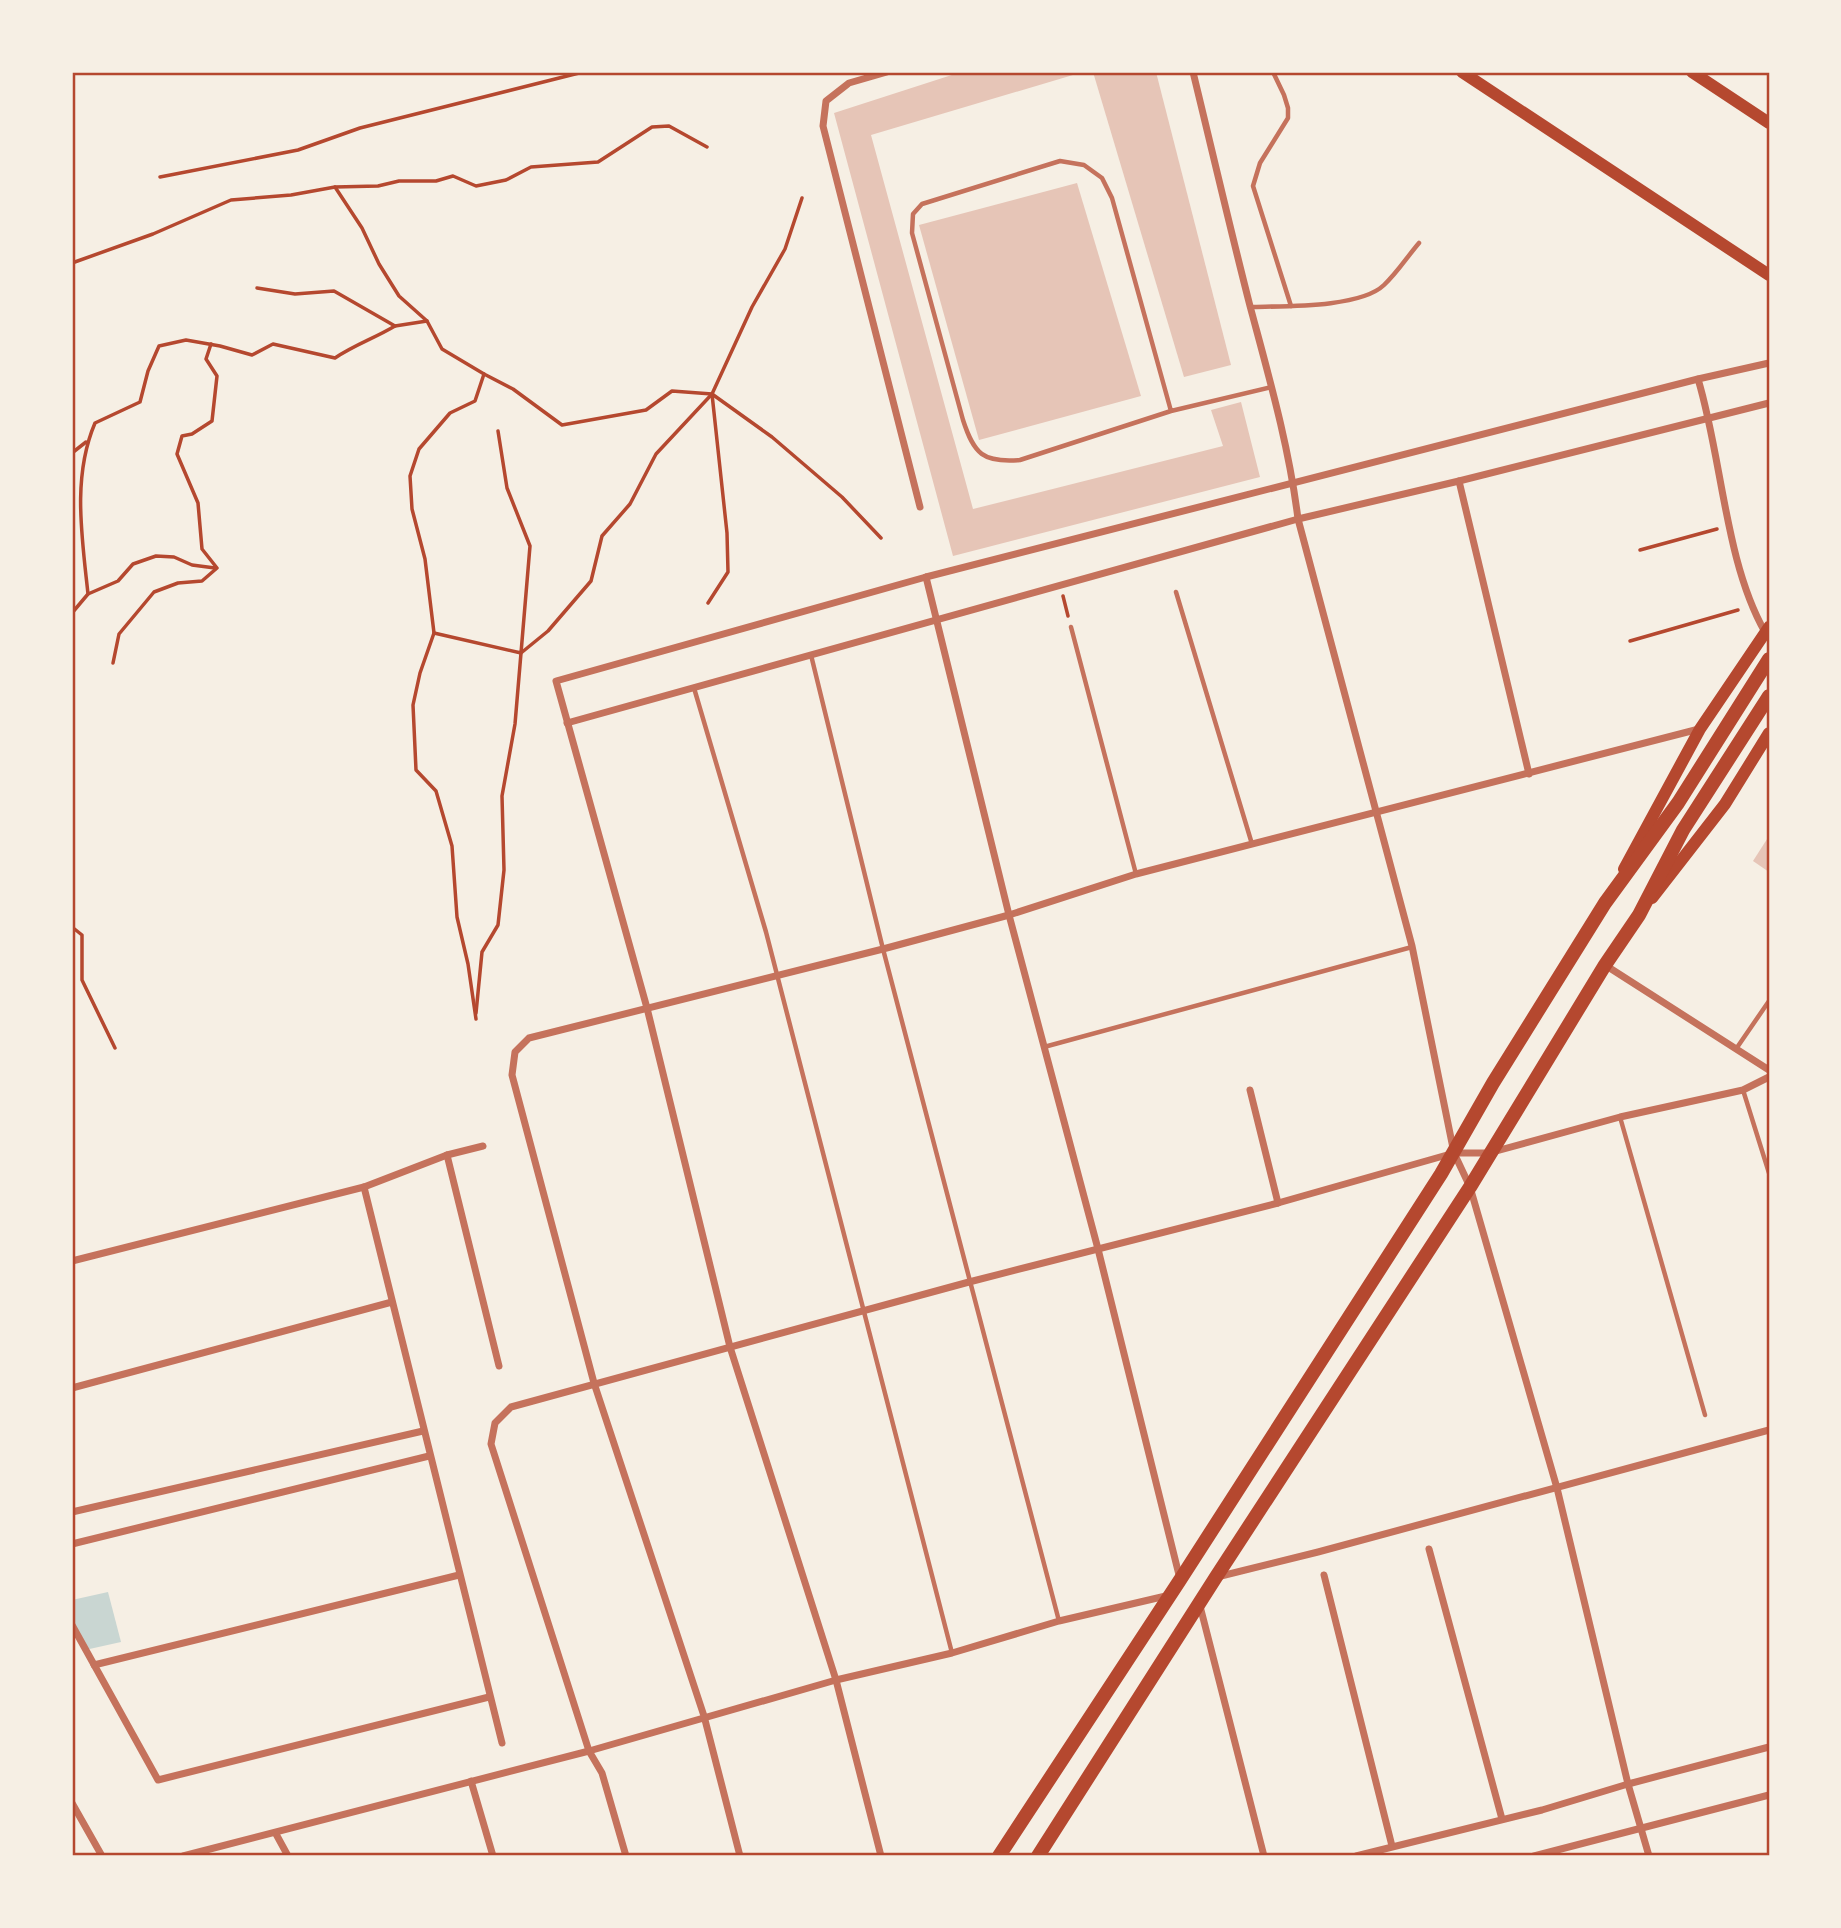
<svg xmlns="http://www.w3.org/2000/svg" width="1841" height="1928" font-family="'Open Sans',sans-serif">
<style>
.water{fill:#c9d6d2}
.building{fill:#e6c5b7}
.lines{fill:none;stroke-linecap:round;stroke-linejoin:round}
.path{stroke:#b5482f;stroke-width:3.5}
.service{stroke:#c5725c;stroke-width:4.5}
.minor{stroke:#c5725c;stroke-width:7}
.secondary{stroke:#b5482f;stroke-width:12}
.primary{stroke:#b5482f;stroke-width:14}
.neatline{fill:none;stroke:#b5482f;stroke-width:2.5}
</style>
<rect width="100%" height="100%" fill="#f6efe4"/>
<polygon class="water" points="108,1592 121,1642 85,1650 72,1625 72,1600"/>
<g class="building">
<polygon points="961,72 1083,72 871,135 973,509 1223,446 1211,410 1241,402 1260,477 953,556 834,113"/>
<polygon points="1093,72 1156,72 1231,365 1184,377"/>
<polygon points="1077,183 1141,396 979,440 919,225"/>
<polygon points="1769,836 1769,872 1753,861"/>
</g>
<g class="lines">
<g class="path">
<polyline points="160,177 298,150 360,128 583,72"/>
<polyline points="335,187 362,228 379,264 399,296 427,321 442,349 484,374"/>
<polyline points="72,263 153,234 231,200 291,195 335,187 378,186 399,181 436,181 453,176 476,186 506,180 531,167 598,162 652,127 669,126 707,147"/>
<polyline points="257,288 295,294 334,291 395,326 427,321"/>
<polyline points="712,394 772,437 842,497 881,538"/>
<polyline points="72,453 86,442"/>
<polyline points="1640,550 1717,529"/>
<polyline points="88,594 118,581 133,564 156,556 174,557 192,565 215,568"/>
<polyline points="1063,596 1068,616"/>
<polyline points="708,603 728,572 727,533 712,394"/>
<path d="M72 613 88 594C82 537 72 477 95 423L140 402 148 371 159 346 186 340 220 346 252 355 273 344 335 358C354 345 375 338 395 326"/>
<polyline points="434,633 521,653 530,546 507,488 498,431"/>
<polyline points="1630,641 1738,610"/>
<polyline points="113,663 119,634 154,592 178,583 202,581 217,568 202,549 198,503 177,454 182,436 192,434 212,421 217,376 206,359 211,344"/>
<polyline points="72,927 82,935 82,980 115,1048"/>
<polyline points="476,1013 482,952 498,925 504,870 502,796 515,724 521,653 548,631 591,581 602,536 630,504 656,454 712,394"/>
<polyline points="476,1019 468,964 457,917 452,846 436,791 416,770 413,705 420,673 434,633 425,559 412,509 410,476 419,449 450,413 475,401 484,374 513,389 562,425 646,410 672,391 712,394 752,307 785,249 802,198"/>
</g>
<g class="service">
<polyline points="1273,72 1284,95 1288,108 1288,118 1260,163 1253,186 1291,306"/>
<path d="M1251 307C1284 306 1360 308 1384 285 1397 273 1407 257 1419 243"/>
<path d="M1171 411 1112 198 1102 178 1084 165 1060 161 922 204 913 214 912 233 963 420C974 454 983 463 1020 460L1171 411 1272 387"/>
<polyline points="1176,592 1252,844"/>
<polyline points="1071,627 1136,874"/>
<polyline points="811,655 883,949 1059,1621"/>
<polyline points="694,688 766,932 952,1653"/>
<polyline points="1044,1047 1412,947"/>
<polyline points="1736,1049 1769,1001"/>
<polyline points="1743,1090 1769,1173"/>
<polyline points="1620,1117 1705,1415"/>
</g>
<g class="minor">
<polyline points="887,72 849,83 826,101 823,126 920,507"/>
<path d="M1193 72C1212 150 1230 228 1250 306 1269 377 1289 446 1298 519L1412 946 1454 1153 1470 1187 1557 1488 1628 1784 1649 1856"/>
<path d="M1698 379C1722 458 1725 562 1765 632"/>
<polyline points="1459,481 1529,774"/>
<polyline points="926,577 1009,915 1098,1249 1180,1579"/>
<polyline points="567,723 1298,519 1459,481 1769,403"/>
<polyline points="1605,965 1769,1070"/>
<polyline points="1250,1090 1278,1203"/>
<polyline points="447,1155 499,1366"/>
<polyline points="364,1187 502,1743"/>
<polyline points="72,1261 364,1187 447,1155 483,1146"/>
<polyline points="72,1388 392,1302"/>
<polyline points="72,1512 423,1431"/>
<polyline points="72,1544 429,1456"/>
<polyline points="1429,1549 1502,1819"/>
<polyline points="1324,1575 1392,1846"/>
<polyline points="1217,1577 1318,1552 1769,1430"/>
<polyline points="1200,1606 1264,1856"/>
<polyline points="72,1625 158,1780 489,1697"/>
<polyline points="94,1665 459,1575"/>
<polyline points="471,1781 493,1856"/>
<polyline points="72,1803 102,1856"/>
<polyline points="276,1834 288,1856"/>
<polyline points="183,1856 589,1751 836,1680 952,1653 1059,1621 1170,1595"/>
<polyline points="626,1856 602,1773 589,1751 491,1444 495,1423 511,1407 969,1282 1278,1203 1454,1153 1489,1153 1620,1117 1743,1090 1769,1077"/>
<polyline points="740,1856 704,1716 594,1383 512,1075 515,1052 529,1038 883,949 1009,915 1136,874 1699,729"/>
<polyline points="881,1856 836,1680 730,1347 647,1008 556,681 926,577 1698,379 1769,363"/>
<polyline points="1356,1856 1542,1810 1628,1784 1769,1747"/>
<polyline points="1534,1856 1769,1795"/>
</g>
<g class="secondary">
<polyline points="1462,72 1769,275"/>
<polyline points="1692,72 1769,123"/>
<polyline points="1624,869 1700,729 1769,627"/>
<polyline points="1652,898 1725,804 1769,733"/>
</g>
<g class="primary">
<polyline points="999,1856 1180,1580 1441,1174 1493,1083 1605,903 1678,803 1769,659"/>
<polyline points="1038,1856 1216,1577 1470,1187 1605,965 1639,915 1683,830 1769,696"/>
</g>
</g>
<rect width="1841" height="1928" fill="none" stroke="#f6efe4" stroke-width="147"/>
<rect x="74" y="74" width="1694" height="1780" class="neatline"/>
</svg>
